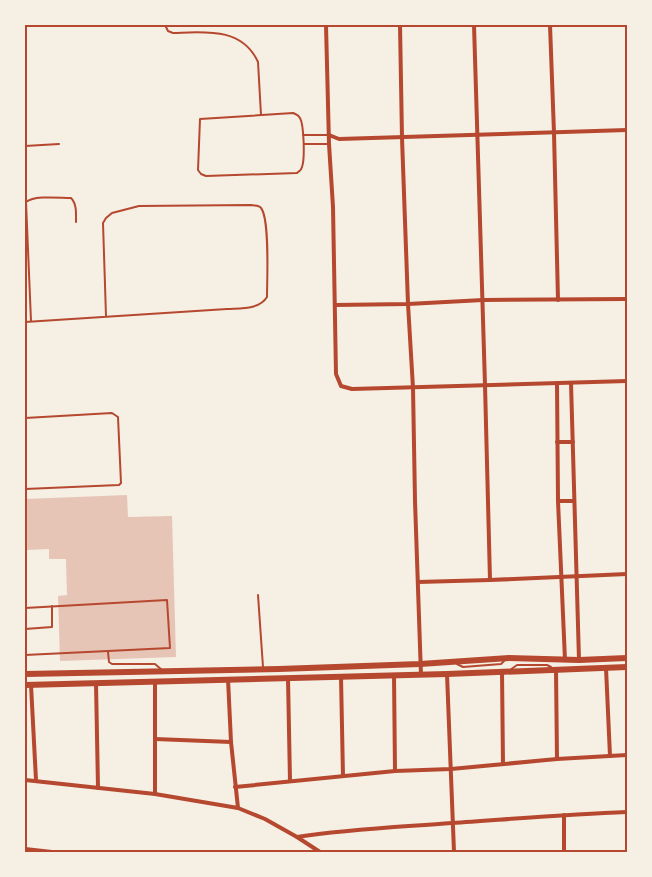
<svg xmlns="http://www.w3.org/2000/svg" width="652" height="877" font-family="'Titillium Web',sans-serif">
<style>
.building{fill:#e6c5b7}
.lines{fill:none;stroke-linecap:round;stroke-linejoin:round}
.service{stroke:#b5482f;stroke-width:2}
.minor{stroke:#b5482f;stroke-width:4}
.primary{stroke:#b5482f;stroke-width:6}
.neatline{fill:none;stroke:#b5482f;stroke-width:2}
</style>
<rect width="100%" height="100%" fill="#f6efe4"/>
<polygon class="building" points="127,495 128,517 172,516 176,657 60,661 58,596 67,595 66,559 49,559 49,549 26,550 25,499"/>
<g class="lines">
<g class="service">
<path d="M165 25 168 31 173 33C205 32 242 27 258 62L261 115"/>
<path d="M293 113C297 115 298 114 300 118 304 125 305 159 302 167 301 171 300 170 297 173L206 176 201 174 198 170 200 119Z"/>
<polyline points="303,135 328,135"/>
<polyline points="304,144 329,144"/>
<polyline points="25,146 59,144"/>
<path d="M31 321 26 202C35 195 59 198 71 198 77 204 76 214 76 222"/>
<path d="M25 322 227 309C240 308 259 310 267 297 267 281 270 219 261 208 259 205 255 206 251 205L139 206 112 213 106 218 103 223 106 316"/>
<polyline points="25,418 112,413 118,417 121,483 119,485 25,489"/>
<polyline points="258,595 263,667"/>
<polyline points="25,608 167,600 170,648 25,655"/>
<polyline points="25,629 52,627 52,606"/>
<polyline points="108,652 109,662 112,664 155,664 162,670"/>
<polyline points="457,664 463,667 501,664 505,660"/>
<polyline points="510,670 517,665 547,665 551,667"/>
</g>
<g class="minor">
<polyline points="326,25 329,144 333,207 336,374 341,386 352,389 627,381"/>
<polyline points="400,25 402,138 408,304 413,388 415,501 421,675"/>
<polyline points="474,25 485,385 490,580"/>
<polyline points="550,25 554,133 558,300"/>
<polyline points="329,135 339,139 627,130"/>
<polyline points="335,305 408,304 483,300 627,299"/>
<polyline points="557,383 558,501 565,660"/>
<polyline points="571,383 579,660"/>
<polyline points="557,442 573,442"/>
<polyline points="558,501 574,501"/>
<polyline points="418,582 490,580 627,574"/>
<polyline points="606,668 610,756"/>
<polyline points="556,670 557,759"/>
<polyline points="502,672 503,764"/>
<polyline points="447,674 454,852"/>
<polyline points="394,675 395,771"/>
<polyline points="341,677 343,776"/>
<polyline points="288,678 290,781"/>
<polyline points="228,679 231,742 238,808"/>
<polyline points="155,681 155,794"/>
<polyline points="96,683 98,788"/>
<polyline points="31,685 36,780"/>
<polyline points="155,739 231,742"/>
<polyline points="25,780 155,794 238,808 265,819 297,837 320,852"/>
<polyline points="235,787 395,771 451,769 557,759 627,755"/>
<path d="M297 837C349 829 401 827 452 823 511 819 569 814 627 812"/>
<polyline points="25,849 52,852"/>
<polyline points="564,852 564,815"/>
</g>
<g class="primary">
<polyline points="25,674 279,669 420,664 509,658 579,660 627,658"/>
<polyline points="25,685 447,674 627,667"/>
</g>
</g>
<rect width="652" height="877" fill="none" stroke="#f6efe4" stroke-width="52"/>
<rect x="26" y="26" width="600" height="825" class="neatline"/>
</svg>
